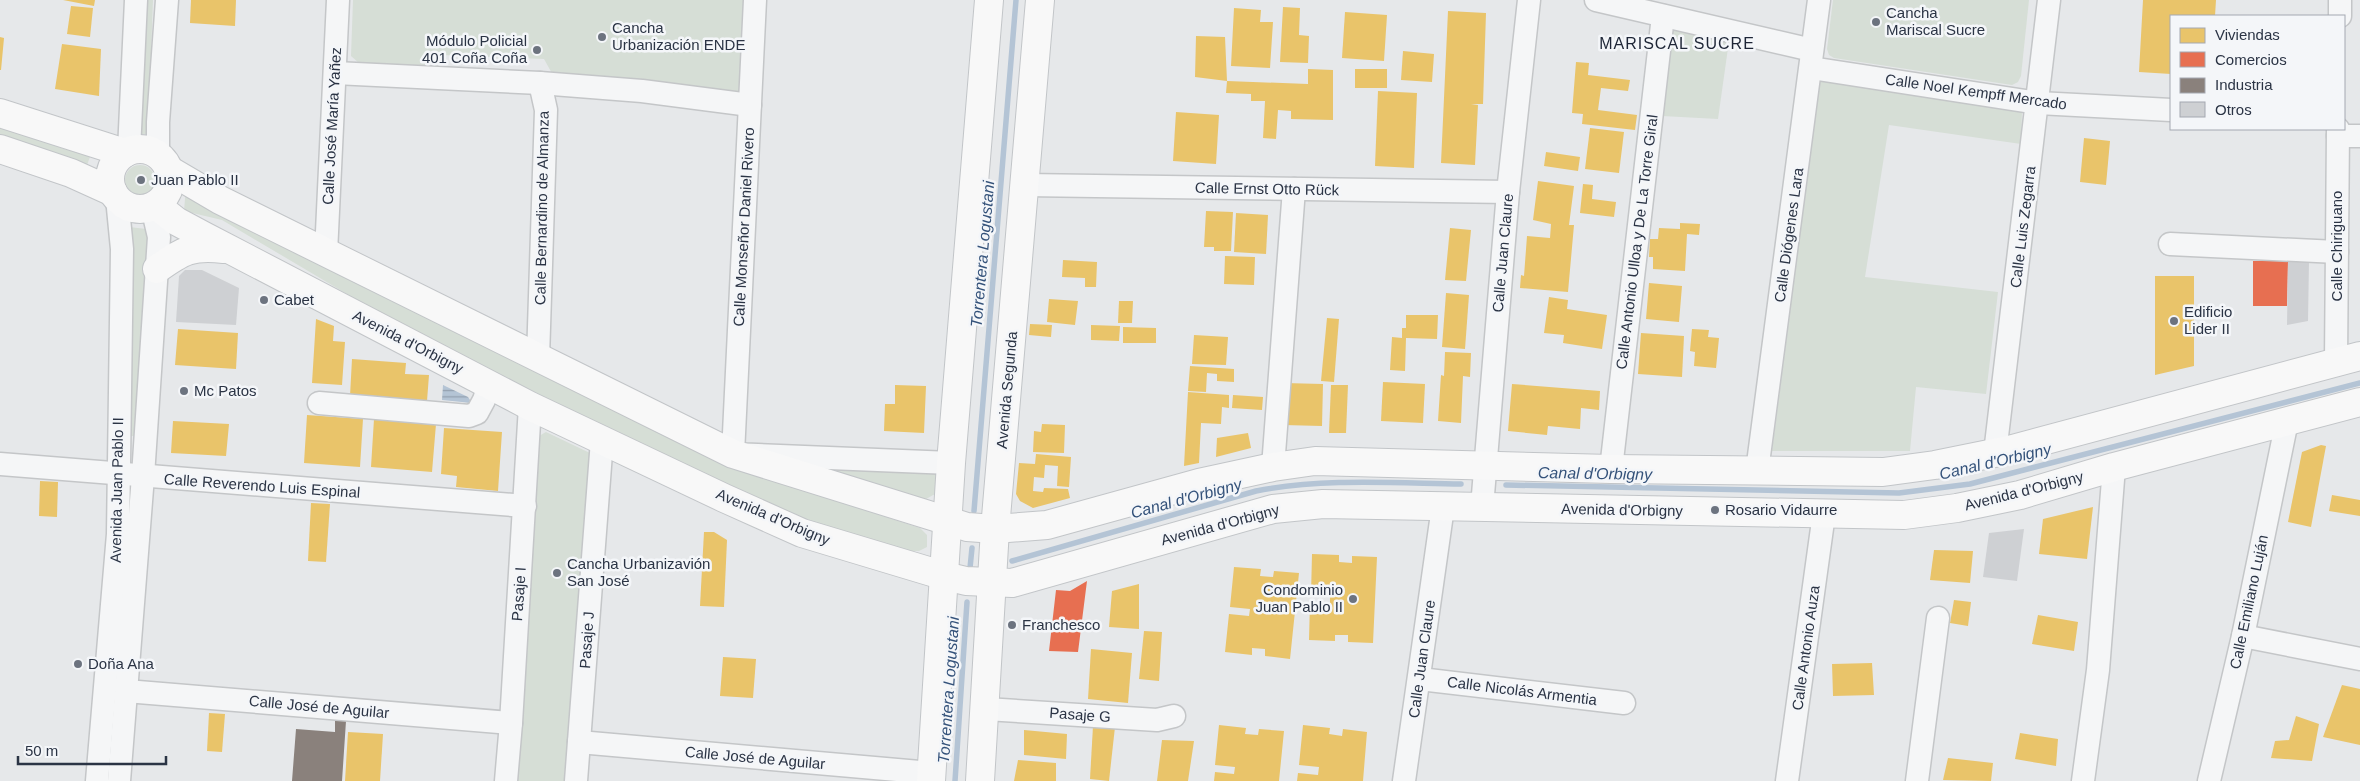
<svg xmlns="http://www.w3.org/2000/svg" width="2360" height="781" font-family="Helvetica,sans-serif">
<style>
.green{fill:#d6ded6}
.water{fill:url(#water-rules)}
.homes{fill:#e9c46a}
.shops{fill:#e76f51}
.industry{fill:#8a817c}
.lines{fill:none;stroke-linecap:round;stroke-linejoin:round}
.stream{stroke:#b4c4d5;stroke-width:5.5}
.building{fill:#ced0d3}
.minor-casing{stroke:#c4c6c8;stroke-width:25}
.major-casing{stroke:#c2c5c8;stroke-width:30}
.minor{stroke:#f5f6f7;stroke-width:22}
.major{stroke:#f8f8f8;stroke-width:28}
.poi-dot{fill:#6c737f;stroke:#f4f6f9;stroke-width:2}
.labels{text-anchor:middle;stroke-width:5;stroke-linejoin:round;paint-order:stroke}
.poi-label{font-size:15px;fill:#2b3445;stroke:#f4f6f9;text-anchor:start}
.street-label{font-size:15px;fill:#2b3445;stroke:#f4f6f9}
.neighbourhood-label{font-size:16px;letter-spacing:1px;fill:#1d2536;stroke:#f4f6f9}
.water-label{font-size:16px;font-style:italic;fill:#34527a;stroke:#f4f6f9}
</style>
<defs>
<pattern id="water-rules" width="6" height="5" patternUnits="userSpaceOnUse" patternTransform="scale(1.25)"><rect width="6" height="5" fill="#b4c4d5"/><path d="M0 2.5h6" fill="none" stroke="#93a0af"/></pattern>
</defs>
<rect width="100%" height="100%" fill="#e6e8ea"/>
<g class="green">
<polygon points="145,0 153,0 148,134 135,134"/>
<polygon points="353,0 745,0 741,99 554,77 544,59 441,55 425,66 359,63 351,56"/>
<polygon points="1833,0 2029,0 2021,76 2018,82 2012,85 1834,58 1829,55 1827,49"/>
<polygon points="1673,26 1729,41 1718,119 1662,116"/>
<polygon points="1820,79 2022,110 2021,144 1889,125 1865,277 1998,292 1986,394 1916,387 1910,451 1772,451"/>
<polygon points="0,127 64,149 91,154 87,165 0,135"/>
<circle cx="140" cy="180" r="15"/>
<path d="M186 187C289 243 393 297 497 351 576 391 654 431 734 468L920 528 927 535V547L919 551H903L809 525 535 395 352 297 222 220 184 211Z"/>
<polygon points="129,227 155,230 139,436 128,436"/>
<polygon points="546,432 592,454 566,781 512,781 539,436"/>
<polygon points="838,467 937,471 935,494 926,499 916,499 830,472"/>
</g>
<polygon class="water" points="443,385 468,397 472,403 442,400"/>
<g class="homes">
<polygon points="63,0 95,0 94,6"/>
<polygon points="191,0 236,0 235,26 190,23"/>
<polygon points="2143,0 2216,0 2215,16 2171,16 2171,74 2139,72"/>
<polygon points="71,6 93,8 90,37 67,34"/>
<polygon points="1283,7 1300,8 1299,35 1309,36 1308,63 1280,62"/>
<polygon points="1234,8 1261,10 1260,22 1273,22 1270,68 1231,66"/>
<polygon points="1448,11 1486,13 1483,104 1471,104 1478,105 1475,165 1441,163"/>
<polygon points="1345,12 1387,15 1384,61 1342,58"/>
<polygon points="1196,36 1225,37 1227,81 1308,84 1308,69 1333,70 1333,120 1291,119 1291,111 1278,110 1276,139 1263,138 1265,101 1251,101 1251,94 1226,93 1227,81 1195,77"/>
<polygon points="0,37 4,38 1,70 0,70"/>
<polygon points="62,44 101,49 99,96 55,89"/>
<polygon points="1403,51 1434,54 1432,82 1401,80"/>
<polygon points="1576,62 1589,63 1588,75 1630,80 1628,91 1601,88 1598,110 1637,115 1635,130 1582,124 1583,114 1572,113"/>
<rect x="1355" y="69" width="32" height="19"/>
<polygon points="1378,91 1417,93 1414,168 1375,166"/>
<polygon points="1176,112 1219,115 1216,164 1173,161"/>
<polygon points="1590,128 1624,132 1619,173 1585,169"/>
<polygon points="2084,138 2110,141 2106,185 2080,182"/>
<polygon points="1546,152 1580,157 1578,171 1544,166"/>
<polygon points="1538,181 1574,186 1569,225 1574,225 1568,292 1520,288 1521,275 1524,276 1527,236 1550,238 1551,224 1533,220"/>
<polygon points="1583,184 1593,185 1592,199 1616,202 1614,217 1580,213"/>
<polygon points="1206,211 1233,212 1231,251 1214,251 1214,247 1204,247"/>
<polygon points="1236,213 1268,215 1266,254 1234,252"/>
<polygon points="1680,223 1700,224 1699,235 1687,234 1685,271 1653,269 1653,257 1649,257 1650,239 1658,239 1659,228 1680,229"/>
<polygon points="1450,228 1471,230 1466,281 1445,280"/>
<polygon points="1225,256 1255,257 1254,285 1224,284"/>
<polygon points="1063,260 1097,262 1096,287 1085,287 1085,278 1062,277"/>
<polygon points="2155,276 2194,276 2194,366 2155,375"/>
<polygon points="1649,283 1682,286 1679,322 1646,319"/>
<polygon points="1446,293 1469,295 1465,349 1442,347"/>
<polygon points="1549,297 1568,300 1567,309 1607,315 1602,349 1563,343 1564,335 1544,333"/>
<polygon points="1049,299 1078,301 1075,325 1047,322"/>
<polygon points="1119,301 1133,301 1132,323 1118,323"/>
<polygon points="1406,315 1438,315 1437,339 1406,338 1405,371 1390,370 1392,337 1402,338 1402,328 1406,328"/>
<polygon points="1327,318 1339,319 1334,382 1321,381"/>
<polygon points="316,319 334,326 333,341 345,342 342,385 312,383"/>
<polygon points="1030,324 1052,325 1051,337 1029,335"/>
<polygon points="1091,325 1120,326 1119,341 1091,340"/>
<polygon points="1123,327 1156,328 1156,343 1123,343"/>
<polygon points="178,329 238,333 236,369 175,365"/>
<polygon points="1692,329 1709,330 1708,337 1719,338 1716,368 1694,366 1695,352 1690,351"/>
<polygon points="1641,333 1684,336 1682,377 1638,374"/>
<polygon points="1194,335 1228,337 1226,365 1192,364"/>
<polygon points="1445,352 1471,353 1470,377 1463,376 1461,423 1438,421 1441,375 1444,376"/>
<polygon points="352,359 406,363 405,374 429,375 427,401 350,396"/>
<polygon points="1190,366 1234,369 1234,382 1217,381 1217,374 1207,373 1206,392 1188,391"/>
<polygon points="1383,382 1425,384 1423,423 1381,421"/>
<polygon points="1284,383 1323,384 1322,426 1283,425"/>
<polygon points="1512,384 1600,391 1599,410 1581,408 1580,429 1548,426 1547,435 1508,431"/>
<polygon points="895,385 926,386 924,433 884,431 885,404 895,404"/>
<polygon points="1331,385 1348,385 1346,433 1329,433"/>
<polygon points="1188,392 1229,395 1229,408 1222,407 1221,424 1201,423 1199,463 1184,466"/>
<polygon points="1233,395 1263,397 1262,410 1232,408"/>
<polygon points="307,415 363,419 360,467 304,463"/>
<polygon points="374,419 436,424 432,472 371,467"/>
<polygon points="173,421 229,424 226,456 171,453"/>
<polygon points="1042,424 1065,425 1064,453 1033,452 1034,431 1041,432"/>
<polygon points="444,428 502,432 498,491 456,487 457,476 441,474"/>
<polygon points="1248,433 1251,448 1216,457 1217,438"/>
<polygon points="2321,445 2326,446 2311,527 2288,522 2302,452"/>
<polygon points="1036,454 1071,457 1069,487 1057,486 1058,466 1045,465 1044,478 1034,477 1033,491 1043,492 1044,488 1068,489 1070,498 1033,508 1020,501 1016,494 1019,463 1035,464"/>
<polygon points="40,481 58,482 57,517 39,516"/>
<polygon points="2332,495 2360,500 2360,516 2329,511"/>
<polygon points="311,503 330,504 326,562 308,561"/>
<polygon points="2093,507 2087,559 2039,554 2043,519"/>
<polygon points="704,532 714,532 727,540 724,607 700,606"/>
<polygon points="1934,550 1973,551 1970,583 1930,580"/>
<polygon points="1312,554 1339,555 1339,562 1352,563 1352,556 1377,557 1373,643 1348,642 1348,635 1335,635 1335,641 1309,640 1310,602 1330,603 1330,595 1311,595"/>
<polygon points="1234,567 1261,569 1260,576 1273,577 1274,571 1299,573 1290,659 1265,656 1265,649 1252,648 1252,655 1225,652 1229,614 1249,616 1250,609 1230,607"/>
<polygon points="1139,584 1139,629 1109,627 1112,591"/>
<polygon points="1954,600 1971,602 1968,626 1950,623"/>
<polygon points="2038,615 2078,622 2074,651 2032,644"/>
<polygon points="1144,631 1162,632 1159,681 1139,679"/>
<polygon points="1091,649 1132,653 1128,703 1088,699"/>
<polygon points="723,657 756,659 753,698 720,696"/>
<polygon points="1872,663 1874,695 1833,696 1832,664"/>
<polygon points="2342,685 2360,689 2360,745 2323,737"/>
<polygon points="209,713 225,714 222,752 207,751"/>
<polygon points="2296,716 2319,724 2312,761 2271,758 2275,741 2289,740"/>
<polygon points="1219,725 1246,728 1245,734 1258,735 1259,729 1284,731 1279,781 1214,781 1215,772 1234,774 1235,767 1215,765"/>
<polygon points="1303,725 1330,728 1329,734 1342,736 1343,729 1367,732 1363,781 1297,781 1298,773 1318,775 1319,767 1299,765"/>
<polygon points="1093,726 1115,727 1109,781 1090,779"/>
<polygon points="1024,730 1067,734 1066,759 1024,755"/>
<polygon points="348,732 383,734 380,781 345,781"/>
<polygon points="2020,733 2058,739 2056,766 2015,759"/>
<polygon points="1162,740 1194,741 1188,781 1157,781"/>
<polygon points="1948,758 1993,763 1991,781 1943,780"/>
<polygon points="1018,760 1056,763 1056,781 1014,781"/>
</g>
<g class="shops">
<polygon points="2253,261 2288,261 2287,306 2253,306"/>
<polygon points="1087,581 1078,652 1049,651 1056,590 1070,591"/>
</g>
<polygon class="industry" points="335,721 346,721 342,781 292,781 296,729 335,732"/>
<g class="lines">
<g class="stream">
<polyline points="1506,485 1899,493 1970,484 2360,383"/>
<polyline points="974,511 1016,0"/>
<path d="M1012 561 1256 491C1323 478 1392 483 1461 484"/>
<polyline points="970,568 972,548"/>
<polyline points="955,781 967,602"/>
</g>
</g>
<g class="building">
<polygon points="2288,261 2309,261 2308,321 2287,325"/>
<polygon points="185,270 202,270 239,288 236,325 176,322 179,276"/>
<polygon points="2024,529 2017,581 1983,577 1989,533"/>
</g>
<g class="lines">
<g class="minor-casing">
<g id="minor">
<polyline points="755,0 733,454 951,463"/>
<polyline points="1596,0 1812,50"/>
<polyline points="2340,16 2340,0"/>
<polyline points="1811,68 2038,103 2171,110"/>
<polyline points="335,73 540,83 642,91 750,105"/>
<polyline points="2338,136 2360,136"/>
<polyline points="129,151 136,0"/>
<polyline points="158,155 158,122 167,0"/>
<polyline points="1025,185 1508,192"/>
<polyline points="2170,244 2337,252"/>
<polyline points="326,253 338,0"/>
<polyline points="538,358 546,110 540,83"/>
<polyline points="2336,362 2338,129"/>
<polyline points="319,403 469,416 477,413 484,400 489,384"/>
<polyline points="1995,453 2049,0"/>
<polyline points="0,464 525,506"/>
<polyline points="1273,467 1294,189"/>
<polyline points="1611,469 1663,16"/>
<polyline points="1757,471 1819,0"/>
<polyline points="1482,507 1508,192 1529,0"/>
<polyline points="2243,636 2360,659"/>
<polyline points="1420,679 1624,703"/>
<polyline points="126,691 511,723"/>
<polyline points="986,709 1157,720 1174,716"/>
<polyline points="579,742 931,773"/>
<polyline points="97,781 118,534 122,249 117,198"/>
<polyline points="119,781 143,476 159,237 152,207"/>
<polyline points="506,781 511,723 530,406"/>
<polyline points="576,781 602,440"/>
<polyline points="1404,781 1443,507"/>
<polyline points="1787,781 1824,514"/>
<polyline points="1917,781 1938,618"/>
<polyline points="2083,781 2098,670 2114,467"/>
<polyline points="2209,781 2243,636 2287,421"/>
</g>
</g>
<g class="major-casing">
<g id="major">
<polyline points="0,113 125,153"/>
<circle cx="140" cy="179" r="30"/>
<polyline points="0,149 71,173 113,192"/>
<polyline points="169,170 220,200 733,454 967,527 995,529 1047,525 1199,483 1273,467 1315,461 1611,469 1883,472 1935,465 2009,450 2360,356"/>
<polyline points="156,205 176,221 204,236 530,406 724,498 802,533 945,576 966,581 1012,583 1273,509 1323,504 1904,515 1957,508 2020,495 2114,467 2360,402"/>
<path d="M157 269C182 251 192 245 224 249"/>
<polyline points="931,781 951,463 989,0"/>
<polyline points="980,781 995,529 1040,0"/>
</g>
</g>
<use href="#minor" class="minor"/>
<use href="#major" class="major"/>
</g>
<g class="poi-dot">
<circle cx="1876" cy="22" r="5"/>
<circle cx="602" cy="37" r="5"/>
<circle cx="537" cy="50" r="5"/>
<circle cx="141" cy="180" r="5"/>
<circle cx="264" cy="300" r="5"/>
<circle cx="2174" cy="321" r="5"/>
<circle cx="184" cy="391" r="5"/>
<circle cx="1715" cy="510" r="5"/>
<circle cx="557" cy="573" r="5"/>
<circle cx="1353" cy="599" r="5"/>
<circle cx="1012" cy="625" r="5"/>
<circle cx="78" cy="664" r="5"/>
</g>
<g class="labels">
<g class="poi-label">
<text x="1886" y="18">Cancha<tspan x="1886" dy="17">Mariscal Sucre</tspan></text>
<text x="612" y="33">Cancha<tspan x="612" dy="17">Urbanización ENDE</tspan></text>
<text x="527" y="46" text-anchor="end">Módulo Policial<tspan x="527" dy="17">401 Coña Coña</tspan></text>
<text x="151" y="185">Juan Pablo II</text>
<text x="274" y="305">Cabet</text>
<text x="2184" y="317">Edificio<tspan x="2184" dy="17">Lider II</tspan></text>
<text x="194" y="396">Mc Patos</text>
<text x="1725" y="515">Rosario Vidaurre</text>
<text x="567" y="569">Cancha Urbanizavión<tspan x="567" dy="17">San José</tspan></text>
<text x="1343" y="595" text-anchor="end">Condominio<tspan x="1343" dy="17">Juan Pablo II</tspan></text>
<text x="1022" y="630">Franchesco</text>
<text x="88" y="669">Doña Ana</text>
</g>
<g class="street-label">
<text transform="translate(1976 92) rotate(8)" y="5">Calle Noel Kempff Mercado</text>
<text transform="translate(332 126) rotate(-87)" y="5">Calle José María Yañez</text>
<text transform="translate(1267 189) rotate(1)" y="5">Calle Ernst Otto Rück</text>
<text transform="translate(542 208) rotate(-89)" y="5">Calle Bernardino de Almanza</text>
<text transform="translate(744 227) rotate(-87)" y="5">Calle Monseñor Daniel Rivero</text>
<text transform="translate(2023 227) rotate(-83)" y="5">Calle Luis Zegarra</text>
<text transform="translate(1789 235) rotate(-82)" y="5">Calle Diógenes Lara</text>
<text transform="translate(1637 242) rotate(-83)" y="5">Calle Antonio Ulloa y De La Torre Giral</text>
<text transform="translate(2337 246) rotate(-90)" y="5">Calle Chiriguano</text>
<text transform="translate(1503 253) rotate(-85)" y="5">Calle Juan Claure</text>
<text transform="translate(408 342) rotate(27)" y="5">Avenida d'Orbigny</text>
<text transform="translate(1007 390) rotate(-85)" y="5">Avenida Segunda</text>
<text transform="translate(262 486) rotate(4)" y="5">Calle Reverendo Luis Espinal</text>
<text transform="translate(117 490) rotate(-89)" y="5">Avenida Juan Pablo II</text>
<text transform="translate(2024 491) rotate(-14)" y="5">Avenida d'Orbigny</text>
<text transform="translate(1622 510) rotate(1)" y="5">Avenida d'Orbigny</text>
<text transform="translate(773 517) rotate(23)" y="5">Avenida d'Orbigny</text>
<text transform="translate(1220 525) rotate(-15)" y="5">Avenida d'Orbigny</text>
<text transform="translate(519 594) rotate(-86)" y="5">Pasaje I</text>
<text transform="translate(2249 602) rotate(-78)" y="5">Calle Emiliano Luján</text>
<text transform="translate(587 640) rotate(-86)" y="5">Pasaje J</text>
<text transform="translate(1806 648) rotate(-82)" y="5">Calle Antonio Auza</text>
<text transform="translate(1422 659) rotate(-82)" y="5">Calle Juan Claure</text>
<text transform="translate(1522 691) rotate(7)" y="5">Calle Nicolás Armentia</text>
<text transform="translate(319 707) rotate(5)" y="5">Calle José de Aguilar</text>
<text transform="translate(1080 715) rotate(4)" y="5">Pasaje G</text>
<text transform="translate(755 758) rotate(5)" y="5">Calle José de Aguilar</text>
</g>
<g class="neighbourhood-label">
<text x="1677" y="49">MARISCAL SUCRE</text>
</g>
<g class="water-label">
<text transform="translate(982 254) rotate(-85)" y="6">Torrentera Logustani</text>
<text transform="translate(1995 461) rotate(-13)" y="6">Canal d'Orbigny</text>
<text transform="translate(1595 473) rotate(1)" y="6">Canal d'Orbigny</text>
<text transform="translate(1186 498) rotate(-15)" y="6">Canal d'Orbigny</text>
<text transform="translate(948 690) rotate(-86)" y="6">Torrentera Logustani</text>
</g>
</g>
<rect x="2170" y="15" width="175" height="115" fill="#f4f6f9" stroke="#a4a8b1"/>
<rect x="2180" y="28" width="25" height="15" fill="#e9c46a" stroke="#a4a8b1"/>
<text x="2215" y="40" font-size="15" fill="#2b3445">Viviendas</text>
<rect x="2180" y="52" width="25" height="15" fill="#e76f51" stroke="#a4a8b1"/>
<text x="2215" y="65" font-size="15" fill="#2b3445">Comercios</text>
<rect x="2180" y="78" width="25" height="15" fill="#8a817c" stroke="#a4a8b1"/>
<text x="2215" y="90" font-size="15" fill="#2b3445">Industria</text>
<rect x="2180" y="102" width="25" height="15" fill="#ced0d3" stroke="#a4a8b1"/>
<text x="2215" y="115" font-size="15" fill="#2b3445">Otros</text>
<path d="M18 756v8h148v-8" fill="none" stroke="#2b3445" stroke-width="2.5"/>
<text x="25" y="756" font-size="15" fill="#2b3445" stroke="#f4f6f9" stroke-width="4" paint-order="stroke">50 m</text>
</svg>
